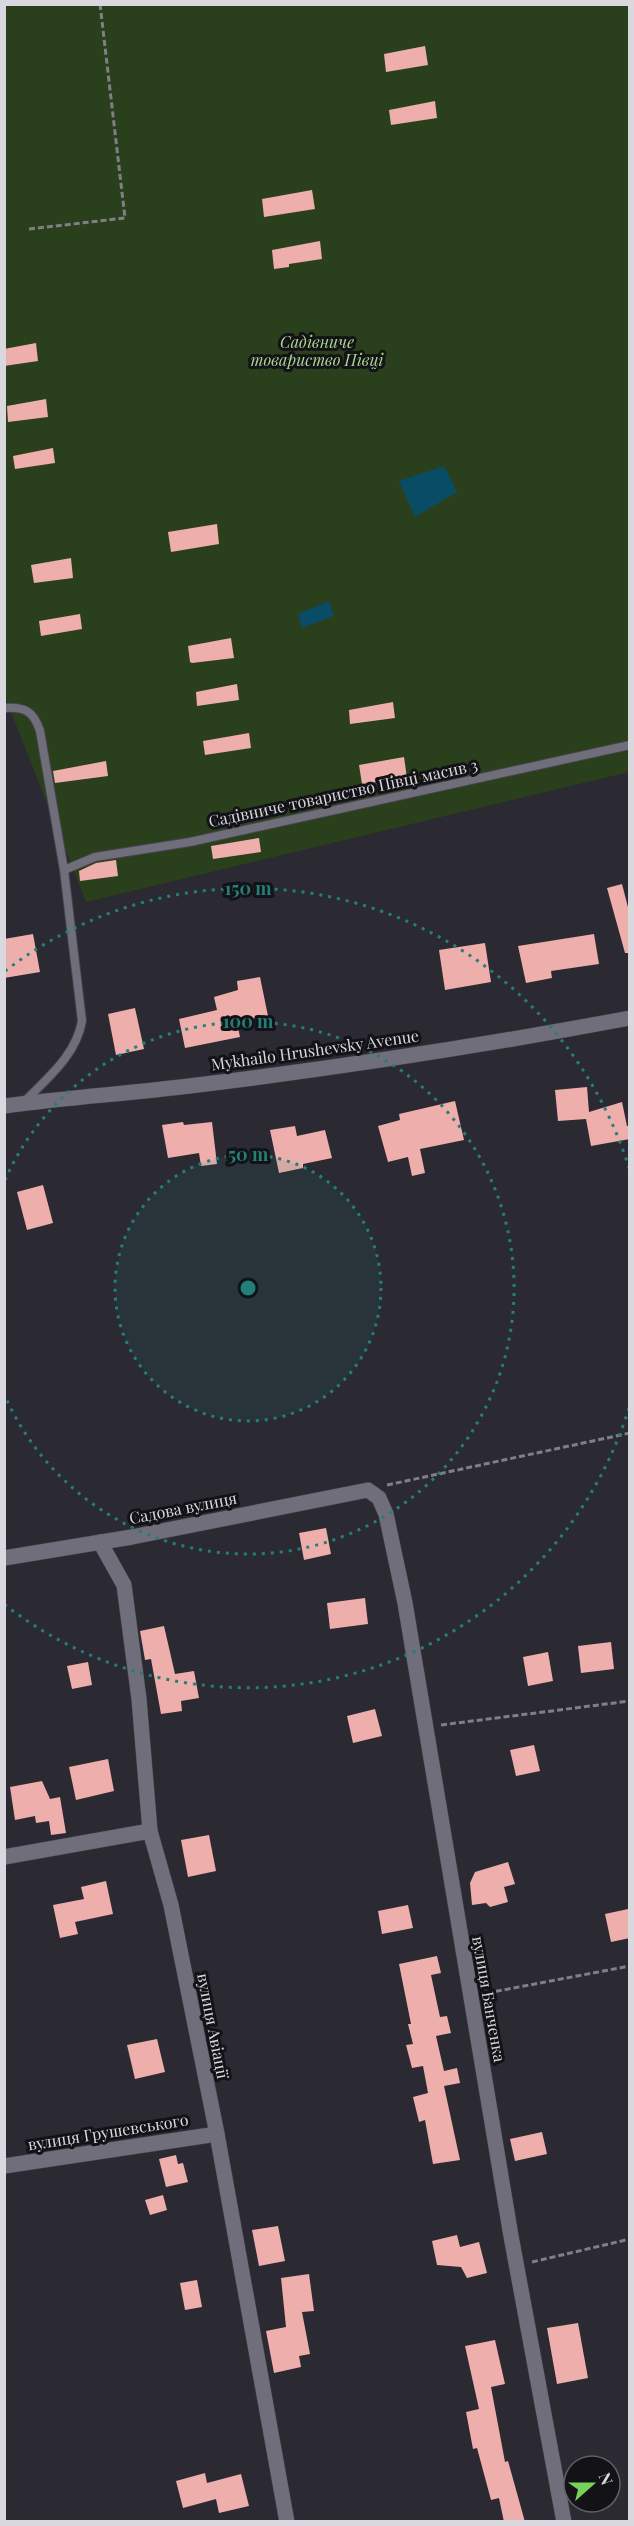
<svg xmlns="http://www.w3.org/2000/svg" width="634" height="2526" font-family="'Playfair Display',serif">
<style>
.green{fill:#2a3f1b}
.water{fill:#094c65}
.building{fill:#eeafac}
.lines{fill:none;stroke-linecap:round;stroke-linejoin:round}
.lane-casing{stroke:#46454d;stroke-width:10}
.street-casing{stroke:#46454d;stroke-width:16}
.secondary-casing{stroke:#46454d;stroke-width:16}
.path{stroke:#807f86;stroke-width:3;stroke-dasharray:6 3;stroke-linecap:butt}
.lane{stroke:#706e7a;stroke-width:8}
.street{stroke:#706e7a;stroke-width:15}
.secondary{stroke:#706e7a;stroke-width:15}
.ring{fill:none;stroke:#238079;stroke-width:3;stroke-dasharray:3 6}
.labels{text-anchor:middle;stroke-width:6;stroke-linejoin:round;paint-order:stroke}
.park-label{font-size:16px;font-style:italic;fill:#acd792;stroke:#131217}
.street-label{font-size:16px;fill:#d9d8de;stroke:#131217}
.centre{fill:#238079;stroke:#131217;stroke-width:3}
.ring-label{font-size:18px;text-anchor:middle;font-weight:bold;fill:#238079;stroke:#131217;stroke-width:6;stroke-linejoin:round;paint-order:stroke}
</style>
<rect width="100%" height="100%" fill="#2b2932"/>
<polygon class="green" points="5,5 629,5 629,772 86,902 5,697"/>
<g class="water">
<polygon points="444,466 457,492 415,517 399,481"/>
<polygon points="329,601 334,616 302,628 298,614"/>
</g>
<g class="building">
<polygon points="425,46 428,65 386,72 384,54"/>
<polygon points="435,101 437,118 391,125 389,110"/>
<polygon points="312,190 315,209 264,217 262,199"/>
<polygon points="320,241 322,259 289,264 289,267 274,269 272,250"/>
<polygon points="36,343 38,361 4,366 4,349"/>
<polygon points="46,399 48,417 8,422 7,406"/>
<polygon points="53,448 55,463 15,469 13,456"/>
<polygon points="217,524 219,544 171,552 168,532"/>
<polygon points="71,558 73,578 34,583 31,565"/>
<polygon points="80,614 82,629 41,636 39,621"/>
<polygon points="231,638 234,658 192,663 190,662 188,646"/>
<polygon points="237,684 239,700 197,706 196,692"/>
<polygon points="393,702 395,718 350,724 349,710"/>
<polygon points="249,733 251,748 205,755 203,741"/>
<polygon points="404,757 407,778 362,784 359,765"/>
<polygon points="106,761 108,776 55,783 53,771"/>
<polygon points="259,838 261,852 213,859 211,846"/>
<polygon points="116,860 118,876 80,881 79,871 96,863"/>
<polygon points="622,884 630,915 630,953 625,953 607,888"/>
<polygon points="33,934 40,972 4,978 4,939"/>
<polygon points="594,934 599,964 551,971 552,978 526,983 518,946"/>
<polygon points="485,943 491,982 445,990 439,950"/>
<polygon points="260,977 268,1016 237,1022 240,1037 185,1048 179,1019 217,1010 214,997 238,990 237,981"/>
<polygon points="135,1008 144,1049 116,1055 108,1014"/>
<polygon points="587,1087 589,1112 622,1102 627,1126 630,1126 630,1139 591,1146 586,1119 558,1121 555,1090"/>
<polygon points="455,1101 464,1140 420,1149 425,1173 412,1176 408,1157 388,1162 378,1126 400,1120 399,1114"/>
<polygon points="183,1122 184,1125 212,1122 217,1164 201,1166 199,1153 168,1158 162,1125"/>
<polygon points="295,1126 297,1136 325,1130 332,1158 303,1164 303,1168 279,1173 270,1130"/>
<polygon points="43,1185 53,1223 27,1230 17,1192"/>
<polygon points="326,1528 331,1554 304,1560 299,1533"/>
<polygon points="365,1598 368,1624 330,1629 327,1603"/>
<polygon points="164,1626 175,1674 194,1671 199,1698 181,1701 182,1711 161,1714 151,1659 145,1660 140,1631"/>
<polygon points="611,1642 614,1669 581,1673 578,1646"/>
<polygon points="548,1652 553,1681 528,1686 523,1657"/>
<polygon points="88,1662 92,1685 72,1689 67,1666"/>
<polygon points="375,1709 382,1736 353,1743 347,1716"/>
<polygon points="534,1745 540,1771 516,1776 510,1750"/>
<polygon points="108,1759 114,1791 76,1800 69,1767"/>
<polygon points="42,1781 50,1799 60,1797 66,1833 51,1835 49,1821 36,1823 35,1816 15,1820 10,1787"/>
<polygon points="209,1835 216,1871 188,1877 181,1840"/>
<polygon points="508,1862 515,1884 504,1887 508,1902 490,1907 486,1903 472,1905 470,1883 475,1872"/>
<polygon points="106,1881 113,1914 75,1922 78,1934 60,1938 53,1905 84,1899 81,1887"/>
<polygon points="408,1905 413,1928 382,1934 378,1911"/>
<polygon points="628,1909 630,1938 611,1942 605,1914"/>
<polygon points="437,1956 441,1973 431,1975 440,2017 447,2016 451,2033 436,2036 444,2071 457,2068 460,2083 444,2086 460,2160 433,2164 425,2120 419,2122 413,2097 428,2093 423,2066 412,2068 406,2045 413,2044 408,2024 411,2024 399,1964"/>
<polygon points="157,2039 165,2072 135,2079 127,2045"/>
<polygon points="542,2132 547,2154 515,2161 510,2139"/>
<polygon points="176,2155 178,2164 183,2163 188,2182 166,2187 159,2159"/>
<polygon points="163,2195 167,2210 150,2215 145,2200"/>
<polygon points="278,2226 285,2261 259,2266 252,2230"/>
<polygon points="457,2235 460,2247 479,2242 487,2273 467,2278 461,2267 437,2265 432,2241"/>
<polygon points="309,2274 314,2311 302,2312 310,2354 299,2356 301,2367 274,2373 266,2331 286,2327 281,2278"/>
<polygon points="197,2280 202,2307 185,2310 180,2283"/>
<polygon points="578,2323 588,2378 557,2384 547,2328"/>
<polygon points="495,2340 505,2384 491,2387 505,2462 508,2461 525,2522 504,2522 499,2498 491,2500 477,2448 473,2449 466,2412 479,2409 465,2346"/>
<polygon points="205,2473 207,2483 241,2474 249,2506 219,2513 216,2499 183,2508 176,2481"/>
</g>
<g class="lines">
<g class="lane-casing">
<g id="lane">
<path d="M4 708C25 706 34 712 40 731L64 870 82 1021C76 1056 46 1079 22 1104"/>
<polyline points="64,870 95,857 190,842 630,745"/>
</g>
</g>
<g class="street-casing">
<g id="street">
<polyline points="100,1542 124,1585 139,1699 150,1831 171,1905 217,2134 287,2522"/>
<polyline points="4,1558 132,1537 368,1490 379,1498 386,1514 405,1603 511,2236 564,2522"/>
<polyline points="4,1857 150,1831"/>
<polyline points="4,2166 217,2134"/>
</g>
</g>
<g class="secondary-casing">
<path id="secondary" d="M4 1106C63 1098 122 1094 181 1087 331 1069 481 1046 630 1018"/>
</g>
<g class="path">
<polyline points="29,229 125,218 100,4"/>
<polyline points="387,1485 630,1433"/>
<polyline points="441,1725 630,1701"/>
<polyline points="487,1993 630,1966"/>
<polyline points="532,2262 630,2239"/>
</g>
<use href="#lane" class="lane"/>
<use href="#street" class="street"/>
<use href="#secondary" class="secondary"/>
</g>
<circle cx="248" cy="1288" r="133" fill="#238079" fill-opacity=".12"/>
<g class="ring">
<circle cx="248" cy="1288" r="133"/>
<path d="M5 1180A266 266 0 1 1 5 1396"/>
<path d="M629 1408A399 399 0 0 1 5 1605M5 971A399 399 0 0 1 629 1168"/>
</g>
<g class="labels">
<g class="park-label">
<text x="317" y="348">Садівниче<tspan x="317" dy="18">товариство Півці</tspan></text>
</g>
<g class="street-label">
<text transform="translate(343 793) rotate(-12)" y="6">Садівниче товариство Півці масив 3</text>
<text transform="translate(315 1050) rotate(-8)" y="6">Mykhailo Hrushevsky Avenue</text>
<text transform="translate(183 1508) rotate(-11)" y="6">Садова вулиця</text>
<text transform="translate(489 1999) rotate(80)" y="6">вулиця Банченка</text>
<text transform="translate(213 2026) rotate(79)" y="6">вулиця Авіації</text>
<text transform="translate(108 2132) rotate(-9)" y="6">вулиця Грушевського</text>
</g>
</g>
<circle cx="248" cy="1288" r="9" class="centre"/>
<g class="ring-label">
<text x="248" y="895">150 m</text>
<text x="248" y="1028">100 m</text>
<text x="248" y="1161">50 m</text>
</g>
<rect width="634" height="2526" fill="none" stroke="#d9d8de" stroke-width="12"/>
<g transform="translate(592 2484) rotate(69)"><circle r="28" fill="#131217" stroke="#626167" stroke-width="1.5"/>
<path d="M0-4.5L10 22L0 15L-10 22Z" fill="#77d259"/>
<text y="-9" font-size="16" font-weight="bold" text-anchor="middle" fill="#d9d8de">N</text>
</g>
</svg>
